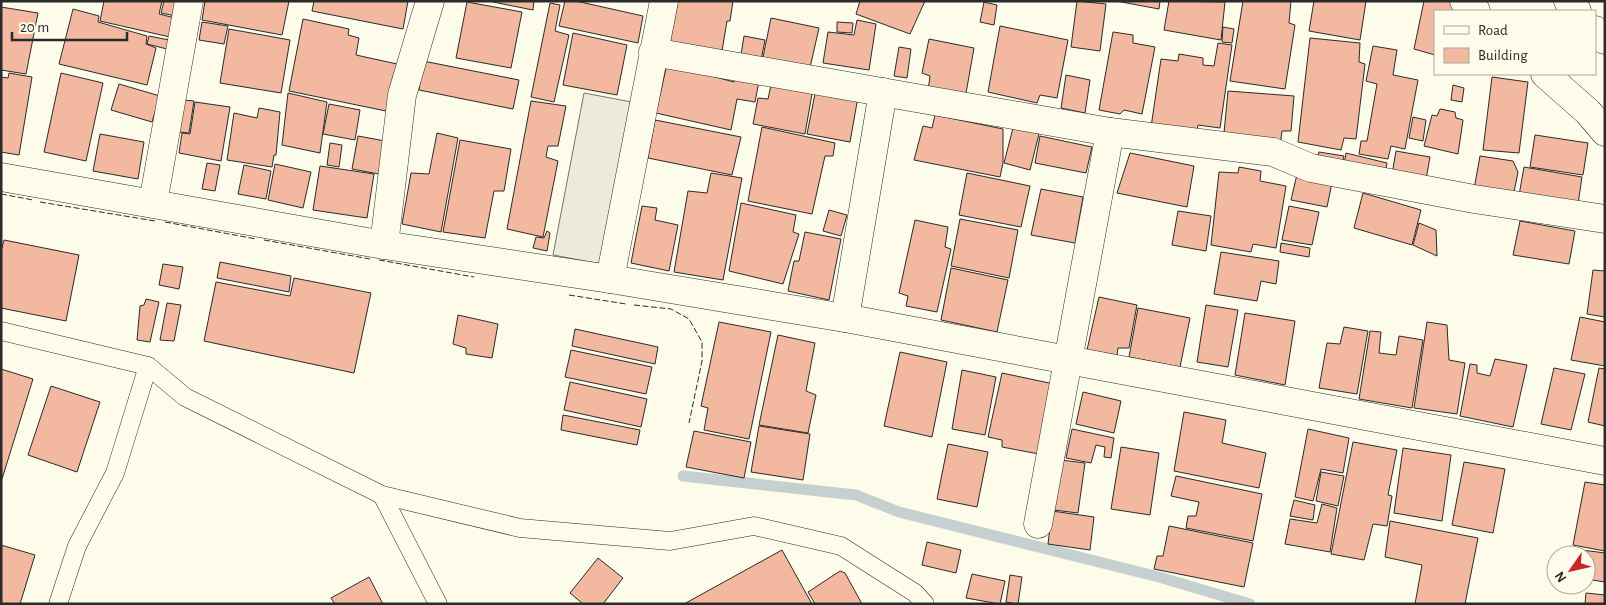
<svg xmlns="http://www.w3.org/2000/svg" width="1606" height="605" font-family="'Alegreya Sans',sans-serif">
<style>
.parking{fill:#eceadb;stroke:#74746e}
.lines{fill:none;stroke-linecap:round;stroke-linejoin:round}
.stream{stroke:#c7d0d0;stroke-width:11}
.building{fill:#f2b8a0;stroke:#2b2b2b}
.lane-casing{stroke:#2b2b2b;stroke-width:19}
.street-casing{stroke:#2b2b2b;stroke-width:29}
.primary-casing{stroke:#2b2b2b;stroke-width:29}
.lane{stroke:#fdfbea;stroke-width:18}
.street{stroke:#fdfbea;stroke-width:28}
.primary{stroke:#fdfbea;stroke-width:28}
.fence{stroke:#2b2b2b;stroke-width:1;stroke-dasharray:6 2.5;stroke-linecap:butt}
</style>
<rect width="100%" height="100%" fill="#fdfbea"/>
<polygon class="parking" points="584,93 637,103 606,265 553,255"/>
<g class="lines">
<polyline class="stream" points="683,476 856,495 899,512 1159,577 1250,604"/>
</g>
<g class="building">
<polygon points="104,1 162,1 159,14 175,18 170,37 100,21"/>
<polygon points="164,1 180,1 176,16 161,13"/>
<polygon points="205,1 289,1 282,35 202,20"/>
<polygon points="314,1 408,1 403,29 312,11"/>
<polygon points="488,1 534,1 533,10"/>
<polygon points="565,1 576,1 643,16 638,43 559,26"/>
<polygon points="678,1 733,1 730,21 727,21 721,57 669,47"/>
<polygon points="860,1 925,1 910,34 856,14"/>
<polygon points="1077,1 1106,4 1100,51 1071,47"/>
<polygon points="1116,1 1160,1 1159,9"/>
<polygon points="1169,1 1225,2 1221,40 1164,30"/>
<polygon points="1243,1 1291,1 1289,23 1295,25 1285,89 1230,81"/>
<polygon points="1314,1 1366,1 1360,40 1309,31"/>
<polygon points="1424,1 1450,1 1460,11 1435,11 1435,55 1414,49"/>
<polygon points="467,2 522,12 511,68 456,58"/>
<polygon points="984,2 997,5 994,25 980,22"/>
<polygon points="550,3 560,5 555,31 569,35 554,102 531,97"/>
<polygon points="1,7 38,13 26,74 1,70"/>
<polygon points="73,9 99,16 98,22 147,36 146,44 156,48 147,85 59,64"/>
<polygon points="771,18 819,28 809,72 762,62"/>
<polygon points="303,19 349,29 348,35 359,38 356,55 397,64 386,111 289,91"/>
<polygon points="857,20 876,24 869,70 823,63 828,32 854,35"/>
<polygon points="202,22 228,26 224,44 199,40"/>
<polygon points="837,22 853,23 852,33 837,32"/>
<polygon points="1000,26 1068,40 1057,98 1040,95 1037,103 988,92"/>
<polygon points="1223,27 1234,29 1232,43 1222,42"/>
<polygon points="229,29 290,40 281,93 220,83"/>
<polygon points="1113,32 1133,35 1133,43 1155,47 1142,114 1124,110 1120,114 1099,110"/>
<polygon points="573,33 627,45 617,95 563,85"/>
<polygon points="149,36 169,40 167,49 147,44"/>
<polygon points="744,36 765,40 760,65 740,61"/>
<polygon points="1310,38 1360,43 1359,62 1365,64 1356,139 1344,138 1341,150 1298,142"/>
<polygon points="929,39 974,48 965,99 928,91 930,76 922,73"/>
<polygon points="1218,43 1232,45 1220,128 1198,125 1195,140 1150,134 1161,59 1178,61 1179,54 1203,58 1203,65 1214,66"/>
<polygon points="1373,46 1397,50 1393,75 1418,80 1405,149 1391,146 1388,159 1359,154 1361,141 1367,141 1377,84 1366,81"/>
<polygon points="899,47 911,49 907,78 894,76"/>
<polygon points="423,61 519,80 513,109 419,90"/>
<polygon points="667,64 734,82 735,75 759,81 755,102 737,99 731,130 656,113"/>
<polygon points="9,73 32,77 19,155 1,152 1,77 8,78"/>
<polygon points="61,73 103,83 86,161 44,152"/>
<polygon points="1066,75 1090,80 1085,113 1061,108"/>
<polygon points="1492,77 1528,82 1519,153 1483,150"/>
<polygon points="772,80 813,88 805,134 753,124 758,98 768,99"/>
<polygon points="119,84 160,96 152,122 111,110"/>
<polygon points="1453,85 1464,88 1462,102 1451,100"/>
<polygon points="816,89 858,97 850,142 807,134"/>
<polygon points="1228,91 1294,96 1291,131 1282,131 1280,146 1224,133"/>
<polygon points="288,93 327,102 320,153 282,145"/>
<polygon points="184,100 194,101 189,133 179,132"/>
<polygon points="531,101 566,106 558,146 548,146 546,157 558,161 543,237 507,229"/>
<polygon points="195,102 230,107 221,161 179,153 182,133 190,134"/>
<polygon points="329,104 360,110 355,140 323,134"/>
<polygon points="259,108 280,112 276,155 274,155 272,167 227,160 234,113 257,118"/>
<polygon points="1440,109 1455,112 1456,118 1463,120 1458,154 1424,146 1432,115 1437,116"/>
<polygon points="935,115 1003,129 1003,163 1000,177 914,160 923,126 932,128"/>
<polygon points="1413,117 1426,120 1423,141 1409,138"/>
<polygon points="655,120 741,137 732,175 648,158"/>
<polygon points="1014,124 1040,130 1030,170 1004,163"/>
<polygon points="762,127 835,143 833,156 825,156 812,214 748,201"/>
<polygon points="437,133 458,138 441,232 402,224 411,173 429,174"/>
<polygon points="100,134 144,142 138,179 93,171"/>
<polygon points="1535,135 1588,143 1583,175 1530,167"/>
<polygon points="358,136 385,141 379,174 352,169"/>
<polygon points="1040,136 1092,147 1086,173 1035,163"/>
<polygon points="460,140 511,149 504,191 494,191 485,238 443,232"/>
<polygon points="330,143 342,145 339,167 327,165"/>
<polygon points="1396,151 1430,157 1425,185 1391,180"/>
<polygon points="1319,152 1344,156 1341,170 1316,165"/>
<polygon points="1130,153 1194,166 1187,207 1117,193"/>
<polygon points="1346,153 1387,163 1384,179 1343,171"/>
<polygon points="1480,156 1513,161 1518,172 1512,202 1473,195"/>
<polygon points="207,163 220,165 215,191 202,189"/>
<polygon points="275,164 311,172 303,208 268,200"/>
<polygon points="244,165 271,171 266,199 238,194"/>
<polygon points="320,166 374,174 367,218 313,210"/>
<polygon points="1239,167 1261,171 1260,181 1286,186 1276,248 1253,244 1251,252 1211,245 1219,172 1238,173"/>
<polygon points="1524,167 1582,177 1577,211 1518,201"/>
<polygon points="1298,170 1333,178 1327,207 1291,200"/>
<polygon points="711,173 742,178 723,280 674,272 688,191 707,193"/>
<polygon points="967,173 1030,186 1021,227 959,215"/>
<polygon points="1041,189 1083,197 1075,243 1031,235"/>
<polygon points="1363,193 1421,210 1412,245 1354,228"/>
<polygon points="741,203 796,215 793,232 799,234 783,284 729,271"/>
<polygon points="642,206 657,208 655,220 678,225 669,271 631,263"/>
<polygon points="1289,206 1319,212 1312,245 1282,240"/>
<polygon points="829,210 847,215 841,236 823,231"/>
<polygon points="1178,211 1211,216 1206,251 1172,245"/>
<polygon points="960,219 1018,230 1009,278 951,266"/>
<polygon points="915,220 948,227 945,247 951,249 937,312 906,306 908,296 899,293"/>
<polygon points="1520,221 1575,231 1569,264 1513,255"/>
<polygon points="1419,223 1436,230 1437,256 1413,245"/>
<polygon points="547,231 550,233 547,251 533,248 536,237 544,238"/>
<polygon points="805,232 841,239 829,300 788,291 794,261 799,261"/>
<polygon points="4,240 79,255 66,321 1,308 1,252"/>
<polygon points="1281,243 1310,248 1309,257 1280,252"/>
<polygon points="1221,252 1279,261 1276,284 1261,281 1257,301 1214,294"/>
<polygon points="220,262 291,276 289,292 217,278"/>
<polygon points="163,264 183,267 179,289 159,285"/>
<polygon points="951,268 1008,280 997,332 941,320"/>
<polygon points="1593,270 1605,271 1605,317 1587,314"/>
<polygon points="294,278 371,293 354,373 204,341 216,282 290,296"/>
<polygon points="1099,297 1137,305 1129,348 1118,348 1117,355 1087,350"/>
<polygon points="146,299 159,302 150,342 137,340 140,306 144,305"/>
<polygon points="167,303 181,305 174,341 160,340"/>
<polygon points="1206,305 1238,310 1228,367 1197,362"/>
<polygon points="1138,308 1190,318 1180,367 1129,357"/>
<polygon points="1245,313 1295,321 1285,385 1235,375"/>
<polygon points="458,315 498,324 492,358 466,354 466,348 453,344"/>
<polygon points="1580,317 1605,322 1605,366 1571,360"/>
<polygon points="719,322 771,332 749,439 704,430 708,408 701,406"/>
<polygon points="1427,322 1447,325 1449,360 1465,363 1457,414 1414,408"/>
<polygon points="1344,327 1368,331 1357,394 1319,388 1327,343 1340,344"/>
<polygon points="575,329 658,347 655,364 572,346"/>
<polygon points="1370,331 1381,332 1379,353 1396,355 1399,336 1423,340 1412,408 1359,399"/>
<polygon points="778,335 815,343 806,391 816,395 808,433 759,425"/>
<polygon points="571,350 652,367 646,394 565,377"/>
<polygon points="900,352 947,362 932,437 884,426"/>
<polygon points="1495,359 1527,365 1513,427 1460,416 1470,364 1477,365 1477,373 1490,376"/>
<polygon points="1554,368 1585,374 1571,430 1541,424"/>
<polygon points="1599,368 1605,369 1605,426 1588,422"/>
<polygon points="1,369 33,379 2,479 1,479"/>
<polygon points="962,370 996,377 985,435 952,429"/>
<polygon points="1002,373 1054,384 1039,454 1002,447 1002,440 988,437"/>
<polygon points="570,382 647,399 641,427 564,410"/>
<polygon points="51,386 100,402 77,472 28,455"/>
<polygon points="1083,392 1121,401 1114,433 1076,424"/>
<polygon points="1184,412 1226,420 1222,443 1266,453 1259,488 1174,471"/>
<polygon points="563,415 640,430 637,445 561,430"/>
<polygon points="759,426 810,434 803,480 751,472"/>
<polygon points="1072,429 1114,438 1111,458 1104,457 1105,447 1096,445 1091,463 1066,458"/>
<polygon points="1308,429 1349,438 1343,473 1321,469 1313,501 1295,497"/>
<polygon points="694,431 751,442 744,478 686,467"/>
<polygon points="1353,442 1397,450 1388,495 1392,496 1387,526 1373,524 1364,560 1331,554"/>
<polygon points="948,444 988,452 977,507 937,499"/>
<polygon points="1121,447 1159,453 1150,515 1111,509"/>
<polygon points="1403,448 1451,455 1442,521 1394,513"/>
<polygon points="1061,460 1085,463 1078,513 1054,510"/>
<polygon points="1464,462 1505,469 1493,533 1452,525"/>
<polygon points="1321,472 1344,476 1338,506 1316,501"/>
<polygon points="1176,476 1262,494 1253,541 1186,528 1188,516 1196,516 1199,502 1171,496"/>
<polygon points="1585,482 1605,485 1605,551 1573,545"/>
<polygon points="1294,500 1315,505 1313,520 1290,516"/>
<polygon points="1322,504 1337,508 1330,552 1285,544 1290,519 1317,523"/>
<polygon points="1052,511 1094,517 1090,550 1048,544"/>
<polygon points="1390,521 1478,538 1465,604 1415,604 1422,565 1385,557"/>
<polygon points="1169,526 1253,543 1244,587 1154,569 1157,556 1163,556"/>
<polygon points="927,542 961,550 956,573 922,565"/>
<polygon points="1,545 35,555 20,604 1,604"/>
<polygon points="782,550 812,604 684,604"/>
<polygon points="1582,550 1605,553 1605,582 1586,579 1586,555 1581,555"/>
<polygon points="598,558 623,578 603,604 583,604 570,593"/>
<polygon points="840,571 845,573 862,604 815,604 808,592"/>
<polygon points="972,574 1005,581 1000,604 966,598"/>
<polygon points="1010,575 1022,577 1018,604 1006,602"/>
<polygon points="369,577 383,604 335,604 331,598"/>
<polygon points="1586,593 1605,595 1605,604 1585,604"/>
</g>
<g class="lines">
<g class="lane-casing">
<g id="lane">
<polyline points="1,331 148,366 185,397 382,495 520,528 670,541 754,526 841,546 915,593 925,604"/>
<polyline points="382,495 438,604"/>
<polyline points="58,604 77,546 115,473 148,366"/>
</g>
</g>
<g class="street-casing">
<g id="street">
<polyline points="1464,1 1476,11"/>
<polyline points="653,52 1110,132 1273,152 1311,168 1474,199 1605,219"/>
<polyline points="1545,74 1588,112 1605,132"/>
<polyline points="1,177 384,245 610,279 845,318 1605,461"/>
<polyline points="153,203 189,1"/>
<polyline points="384,245 402,95 430,1"/>
<polyline points="610,279 664,1"/>
<polyline points="845,318 883,92"/>
<polyline points="1038,524 1110,132"/>
</g>
</g>
<g class="primary-casing">
<g id="primary">
<polyline points="1568,1 1577,11"/>
<polyline points="1595,30 1605,40"/>
</g>
</g>
<use href="#lane" class="lane"/>
<use href="#street" class="street"/>
<use href="#primary" class="primary"/>
<g class="fence">
<polyline points="1,194 33,200"/>
<polyline points="40,202 155,221"/>
<polyline points="165,222 256,239"/>
<polyline points="264,240 370,259"/>
<polyline points="379,260 474,277"/>
<polyline points="569,295 626,304"/>
<polyline points="634,305 671,309 689,319 702,342 702,361 689,423"/>
</g>
</g>
<rect width="1606" height="605" fill="none" stroke="#2b2b2b" stroke-width="5"/>
<rect x="1434" y="10" width="162" height="65" fill="#fdfbea" stroke="#a9a89e"/>
<rect x="1444" y="26" width="25" height="8" fill="#fdfbea" stroke="#a9a89e"/>
<text x="1478" y="35" font-size="15" fill="#2b2b2b">Road</text>
<rect x="1444" y="48" width="25" height="15" fill="#f2b8a0" stroke="#a9a89e"/>
<text x="1478" y="60" font-size="15" fill="#2b2b2b">Building</text>
<g transform="translate(1571 570) rotate(236)"><circle r="24" fill="#fdfbea" stroke="#a9a89e"/>
<path d="M0-4L9 19L0 12L-9 19Z" fill="#c62828"/>
<text y="-8" font-size="14" font-weight="bold" text-anchor="middle" fill="#2b2b2b">N</text>
</g>
<path d="M12 32v8h115v-8" fill="none" stroke="#2b2b2b" stroke-width="2.5"/>
<text x="20" y="32" font-size="15" fill="#2b2b2b" stroke="#fdfbea" stroke-width="4" paint-order="stroke">20 m</text>
</svg>
